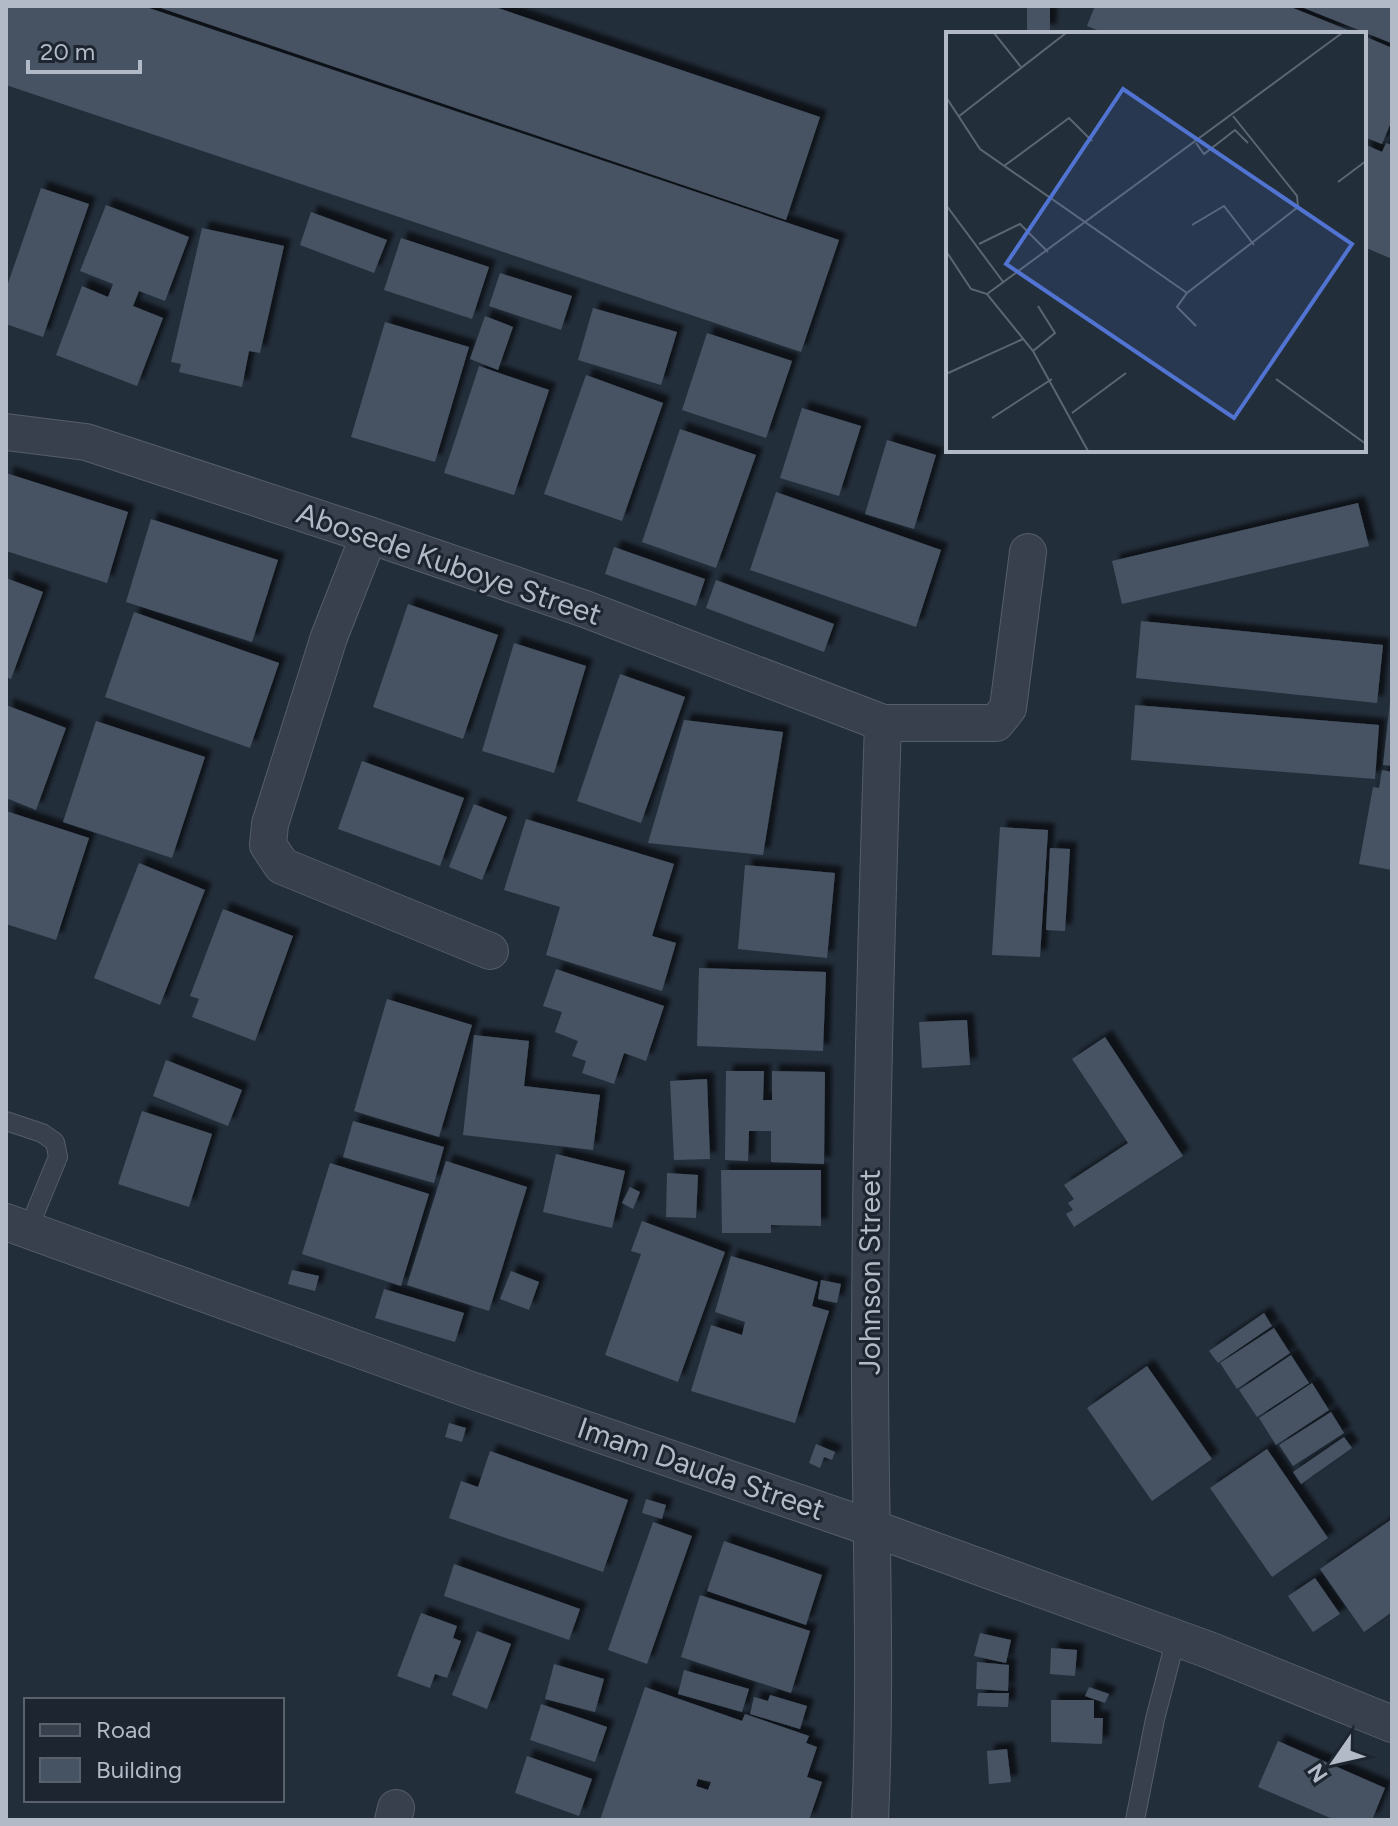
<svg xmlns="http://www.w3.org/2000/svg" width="1398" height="1826" font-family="Figtree,sans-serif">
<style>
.building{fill:#465362;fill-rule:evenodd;filter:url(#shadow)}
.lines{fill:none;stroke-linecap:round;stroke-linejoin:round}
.lane-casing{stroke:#555d6a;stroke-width:20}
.street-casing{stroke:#555d6a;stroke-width:38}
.lane{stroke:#37404c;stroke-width:18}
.street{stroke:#37404c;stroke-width:36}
.labels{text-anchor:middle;stroke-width:6;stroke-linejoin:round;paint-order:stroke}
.street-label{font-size:30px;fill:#b2bac7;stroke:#1c2530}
.inset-road{fill:none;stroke:#5c6673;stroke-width:2}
.view{fill:#5174d2;fill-opacity:0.15;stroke:#5174d2;stroke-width:4}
.inset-edge{fill:none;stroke:#b2bac7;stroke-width:4}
</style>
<defs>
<filter id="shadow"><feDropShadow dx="7" dy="-7" stdDeviation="2" flood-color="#0009"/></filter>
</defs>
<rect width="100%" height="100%" fill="#232e3b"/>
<g class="building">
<polygon points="6,6 143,6 839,240 801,352 6,85"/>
<polygon points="155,6 492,6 820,117 786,220"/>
<polygon points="1027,6 1050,7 1050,31 1027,31"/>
<polygon points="1095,6 1288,6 1358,34 1107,34 1087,26"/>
<polygon points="1299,6 1392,6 1392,42 1391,43"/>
<polygon points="1364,36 1392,48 1392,120 1382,144 1364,137"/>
<polygon points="1386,143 1392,145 1392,259 1364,247 1364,144 1382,152"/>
<polygon points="41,188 89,204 43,337 6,324 6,289"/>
<polygon points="106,205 189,237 165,301 139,291 133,306 163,318 137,386 56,355 82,286 108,297 113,284 80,271"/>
<polygon points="311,212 387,240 374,273 300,245"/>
<polygon points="202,228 284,246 260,353 249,351 242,387 179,372 181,364 171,362"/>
<polygon points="401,238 489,267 472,319 384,290"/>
<polygon points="500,273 572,296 561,330 489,306"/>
<polygon points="593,308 677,332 661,385 578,360"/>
<polygon points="485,316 513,327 498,370 470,359"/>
<polygon points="385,322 469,347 435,462 351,437"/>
<polygon points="707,333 792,361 766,438 682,410"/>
<polygon points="479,366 549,390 514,495 444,473"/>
<polygon points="586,375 663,403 622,521 544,494"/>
<polygon points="802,408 861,426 839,496 780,478"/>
<polygon points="680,429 756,455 716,568 642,542"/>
<polygon points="887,440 936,455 914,529 865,514"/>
<polygon points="6,473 128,512 107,583 6,551"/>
<polygon points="776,492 941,550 916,627 750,570"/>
<polygon points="1358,503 1369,546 1122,604 1112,561"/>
<polygon points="151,519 278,560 252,642 126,602"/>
<polygon points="614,547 705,579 696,606 605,574"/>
<polygon points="6,578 43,592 11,679 6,677"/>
<polygon points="716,580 834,624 824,652 706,608"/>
<polygon points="408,604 498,635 463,739 373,707"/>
<polygon points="134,612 279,663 250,748 105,697"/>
<polygon points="1141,621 1383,645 1377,703 1136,678"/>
<polygon points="514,643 586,666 554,773 482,751"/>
<polygon points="620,674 685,697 641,823 577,801"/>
<polygon points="1390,702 1392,702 1392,766 1383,765"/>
<polygon points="6,705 66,728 36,810 6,798"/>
<polygon points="1135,705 1379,725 1375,779 1131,760"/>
<polygon points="684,720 783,732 763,855 648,843"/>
<polygon points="96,721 205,757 172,858 63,822"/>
<polygon points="362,761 464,798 440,866 338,829"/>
<polygon points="1382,770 1392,772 1392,870 1359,864 1373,787 1379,788"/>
<polygon points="474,804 507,817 482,880 449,867"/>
<polygon points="6,811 89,838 56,940 6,924"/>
<polygon points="526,819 674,864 652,936 676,943 662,991 546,955 560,907 504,890"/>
<polygon points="1000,827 1048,830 1040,957 992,955"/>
<polygon points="1050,848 1070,849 1065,931 1046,930"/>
<polygon points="139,863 205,890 160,1005 94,978"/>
<polygon points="745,865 835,873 827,958 738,949"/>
<polygon points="223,909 293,936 255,1041 192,1017 199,999 190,996"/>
<polygon points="699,968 826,972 823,1051 697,1046"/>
<polygon points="556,969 664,1006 646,1061 624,1053 614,1084 582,1073 586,1061 572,1056 578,1041 555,1032 562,1012 543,1006"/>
<polygon points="387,999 472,1025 439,1137 354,1111"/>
<polygon points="967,1020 970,1065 922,1068 919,1022"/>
<polygon points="474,1035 529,1041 524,1086 600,1095 593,1150 463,1135"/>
<polygon points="1105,1037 1183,1156 1074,1227 1066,1214 1073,1210 1068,1203 1074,1199 1064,1185 1128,1143 1072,1059"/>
<polygon points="166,1060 242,1090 228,1126 153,1096"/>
<polygon points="726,1071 764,1071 763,1100 772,1100 772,1071 825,1072 824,1164 771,1162 771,1131 749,1131 748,1161 725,1160"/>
<polygon points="707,1079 710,1159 674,1160 670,1081"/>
<polygon points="142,1111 212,1134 189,1207 118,1184"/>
<polygon points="353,1121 444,1147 434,1183 343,1157"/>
<polygon points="556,1154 625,1171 612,1228 543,1212"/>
<polygon points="446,1161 527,1187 489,1311 407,1285"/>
<polygon points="330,1163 429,1194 401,1286 302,1254"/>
<polygon points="721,1170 821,1170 821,1226 771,1225 771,1233 722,1233"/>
<polygon points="667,1173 698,1175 696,1218 666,1217"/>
<polygon points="630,1187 640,1192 633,1209 622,1203"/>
<polygon points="642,1221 725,1252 678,1382 605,1355 641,1254 631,1251"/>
<polygon points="731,1256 818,1282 812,1306 829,1311 795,1423 691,1391 711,1325 742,1335 745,1322 715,1312"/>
<polygon points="292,1270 319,1276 315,1291 288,1284"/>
<polygon points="511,1271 539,1282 529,1310 500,1299"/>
<polygon points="821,1280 841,1284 837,1303 818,1299"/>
<polygon points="384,1289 464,1313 455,1342 375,1318"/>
<polygon points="1264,1313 1272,1326 1218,1363 1209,1351"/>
<polygon points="1274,1328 1290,1353 1237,1389 1220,1363"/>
<polygon points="1291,1355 1309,1383 1257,1417 1239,1390"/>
<polygon points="1147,1366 1212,1459 1152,1501 1087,1408"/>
<polygon points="1312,1383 1329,1410 1276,1445 1259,1418"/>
<polygon points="1331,1412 1344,1433 1293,1466 1279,1445"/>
<polygon points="449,1423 466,1428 462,1442 445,1437"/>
<polygon points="1344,1437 1352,1448 1301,1484 1293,1472"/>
<polygon points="816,1444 835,1452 832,1460 824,1457 820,1468 809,1463"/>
<polygon points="1267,1449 1328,1538 1272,1577 1210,1488"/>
<polygon points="490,1451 628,1500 603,1572 449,1518 461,1481 478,1487"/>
<polygon points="646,1499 666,1505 662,1519 642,1513"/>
<polygon points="1392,1519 1392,1612 1364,1632 1320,1569"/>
<polygon points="653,1522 692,1536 647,1664 608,1650"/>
<polygon points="724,1541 822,1575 806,1625 707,1591"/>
<polygon points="454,1564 580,1609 569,1640 444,1596"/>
<polygon points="1315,1578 1340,1614 1313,1632 1288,1596"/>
<polygon points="700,1595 810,1631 791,1693 681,1657"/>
<polygon points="421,1613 457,1626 453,1638 461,1641 447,1678 435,1674 430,1688 397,1676"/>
<polygon points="477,1631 511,1644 487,1709 452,1695"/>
<polygon points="980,1633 1011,1640 1006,1663 974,1656"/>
<polygon points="1051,1648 1077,1650 1075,1676 1050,1674"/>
<polygon points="977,1662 1009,1665 1008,1691 976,1689"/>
<polygon points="554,1664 604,1679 595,1712 545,1699"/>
<polygon points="684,1670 749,1689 742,1712 678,1694"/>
<path d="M645 1687 742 1721 745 1714 809 1736 806 1743 817 1747 807 1777 822 1782 809 1820H600ZM698 1779 711 1782 708 1790 696 1786Z"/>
<polygon points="1089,1687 1109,1694 1105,1703 1085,1696"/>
<polygon points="978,1693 1009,1693 1008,1707 977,1706"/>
<polygon points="770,1695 807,1706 800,1729 750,1714 754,1697 768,1701"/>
<polygon points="1051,1700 1094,1700 1094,1718 1103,1718 1102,1744 1051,1742"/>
<polygon points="541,1704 607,1727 595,1762 530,1740"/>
<polygon points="1278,1741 1385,1788 1372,1820 1335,1820 1258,1787"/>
<polygon points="1007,1749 1011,1782 989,1784 987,1751"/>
<polygon points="527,1756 592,1779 579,1816 515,1793"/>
</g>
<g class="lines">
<g class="lane-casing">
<g id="lane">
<polyline points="6,1121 42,1133 55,1142 58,1157 28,1230"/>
<polyline points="1135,1820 1155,1719 1176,1638"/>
</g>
</g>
<g class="street-casing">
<g id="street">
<polyline points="6,432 86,442 369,535 585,609 883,723 996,723 1008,708 1028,552"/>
<polyline points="369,535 329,637 270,824 268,845 282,866 490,951"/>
<polyline points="6,1222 468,1389 872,1528 1209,1650 1392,1724"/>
<polyline points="393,1820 396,1808"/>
<path d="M870 1820C877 1669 870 1517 870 1366 870 1151 876 937 883 723"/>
</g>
</g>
<use href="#lane" class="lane"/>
<use href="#street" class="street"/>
</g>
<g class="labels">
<g class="street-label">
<text transform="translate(449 564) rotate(19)" y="10">Abosede Kuboye Street</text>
<text transform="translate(870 1272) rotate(-90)" y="10">Johnson Street</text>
<text transform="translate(701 1469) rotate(19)" y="10">Imam Dauda Street</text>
</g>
</g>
<g transform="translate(946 32)">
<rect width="420" height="420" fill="#232e3b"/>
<path class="inset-road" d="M48 1 75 35M0 65 34 117 241 261M12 85 120 1M250 111 258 122 289 98 302 111M58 134 123 86 146 109M392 150 420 129M0 173 58 251M246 193 278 174 308 213M33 212 74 192 102 220M0 219 25 257 41 262 87 319 142 419M41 262 396 1M250 294 231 275 241 261 352 175 351 164 287 84M87 319 109 301 92 274M0 342 77 307M330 347 420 412M126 381 180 341M46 386 106 347"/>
<path class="view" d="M177 57 406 212 288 386 60 232Z"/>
<rect width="420" height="420" class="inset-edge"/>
</g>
<rect width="1398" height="1826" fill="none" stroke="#b2bac7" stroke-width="16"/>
<rect x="24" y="1698" width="260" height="104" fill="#1c2530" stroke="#58616c" stroke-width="2"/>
<rect x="40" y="1724" width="40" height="12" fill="#37404c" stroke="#58616c" stroke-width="2"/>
<text x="96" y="1738" font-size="24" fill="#b2bac7">Road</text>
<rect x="40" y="1758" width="40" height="24" fill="#465362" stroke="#58616c" stroke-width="2"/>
<text x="96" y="1778" font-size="24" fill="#b2bac7">Building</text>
<g transform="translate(1334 1762) rotate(236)" stroke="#1c2530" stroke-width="6" paint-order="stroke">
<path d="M0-6L14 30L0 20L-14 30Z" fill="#b2bac7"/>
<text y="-12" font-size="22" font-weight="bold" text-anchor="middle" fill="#b2bac7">N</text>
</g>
<path d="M28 60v12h112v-12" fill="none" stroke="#b2bac7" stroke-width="4"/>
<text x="40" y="60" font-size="24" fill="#b2bac7" stroke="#1c2530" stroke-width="6" paint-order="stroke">20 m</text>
</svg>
